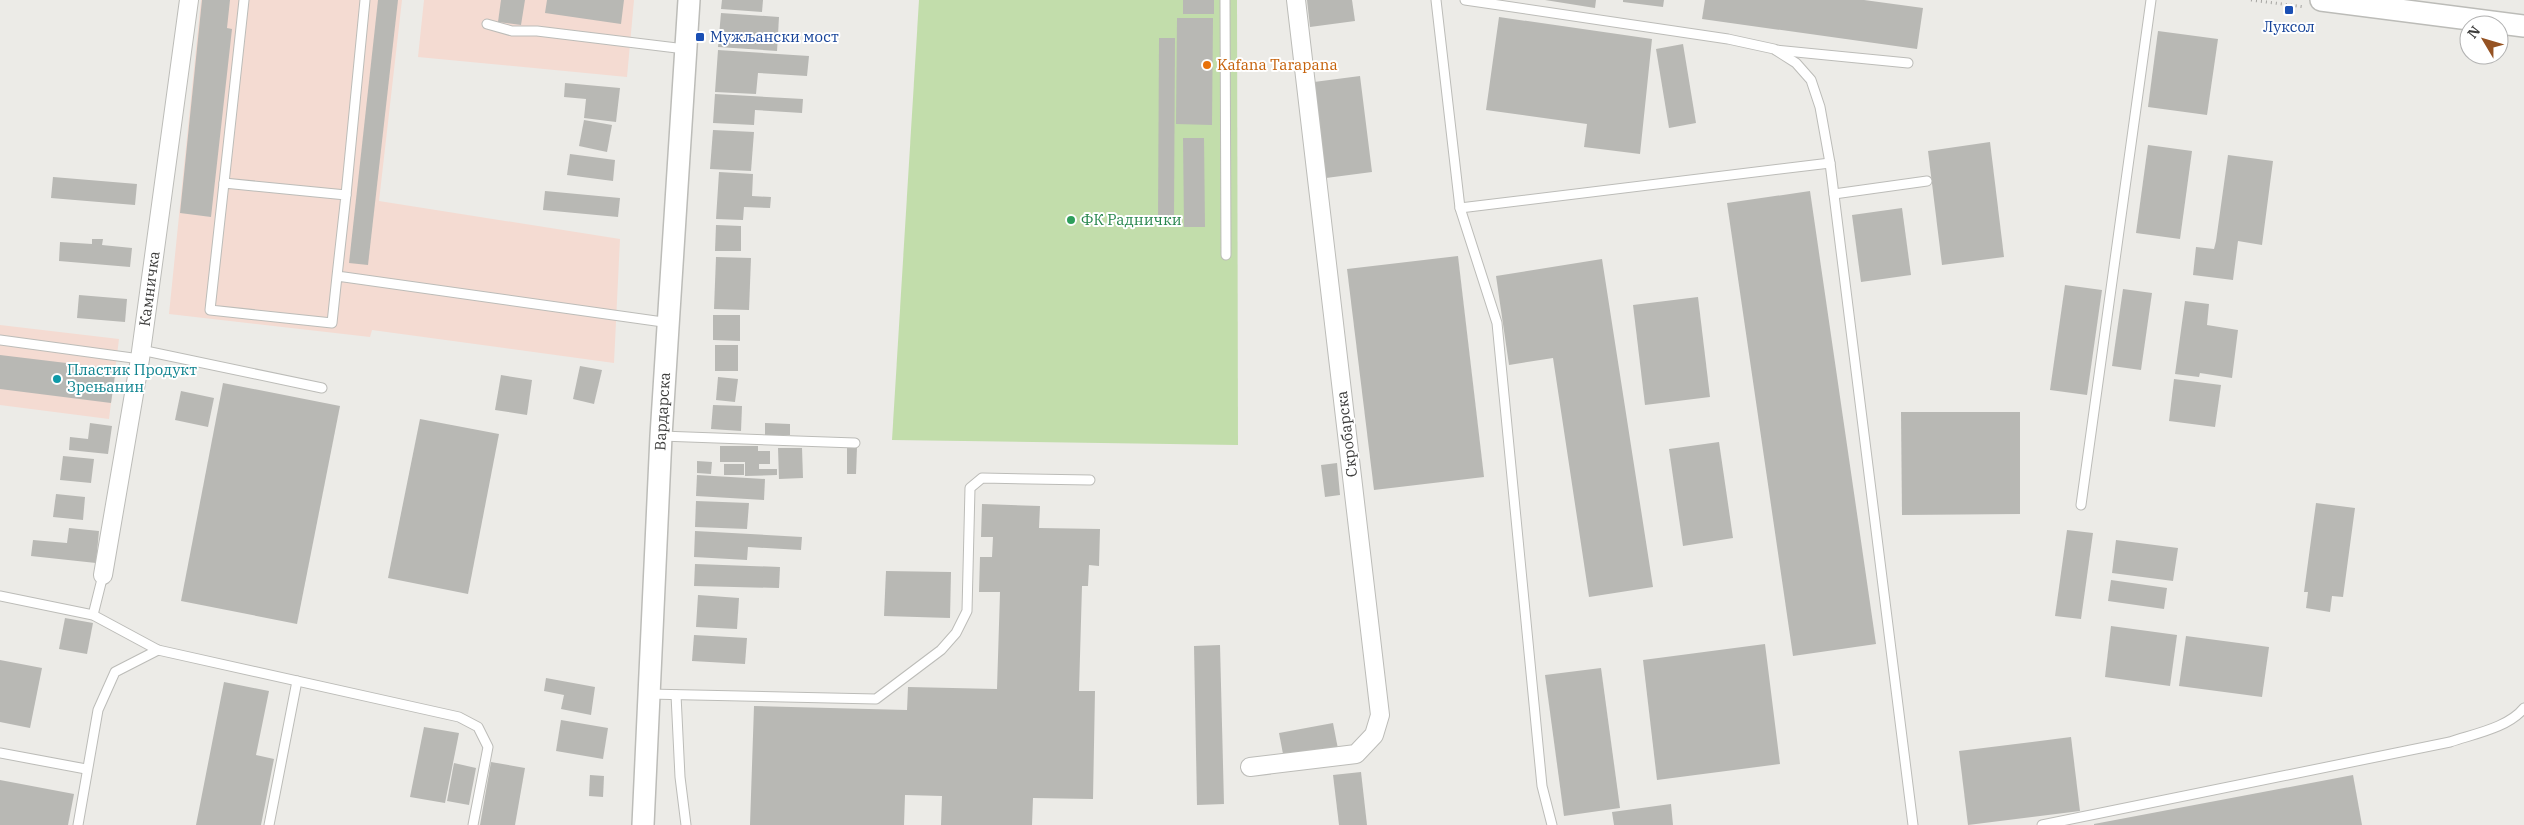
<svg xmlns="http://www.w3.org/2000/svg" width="2524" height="825" font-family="'IBM Plex Serif',serif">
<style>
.commercial{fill:#f4dbd2}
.green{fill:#c2ddab}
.building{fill:#b8b8b4}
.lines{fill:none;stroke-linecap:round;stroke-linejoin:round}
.service-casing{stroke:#bcbcb8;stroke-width:11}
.minor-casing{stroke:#bcbcb8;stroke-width:20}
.tertiary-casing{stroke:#bcbcb8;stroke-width:24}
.path{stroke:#a4a3a0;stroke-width:3;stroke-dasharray:1 4;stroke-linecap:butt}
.service{stroke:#fff;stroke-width:9}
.minor{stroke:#fff;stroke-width:18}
.tertiary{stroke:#fff;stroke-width:21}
.transit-dot{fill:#1a4fb4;stroke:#fff;stroke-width:2}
.food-dot{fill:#e8710a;stroke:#fff;stroke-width:2}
.leisure-dot{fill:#2e9e5b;stroke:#fff;stroke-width:2}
.culture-dot{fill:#0f9aa8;stroke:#fff;stroke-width:2}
.labels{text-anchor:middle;stroke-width:4;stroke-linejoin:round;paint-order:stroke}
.transit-label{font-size:15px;fill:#164399;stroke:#fff}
.food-label{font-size:15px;fill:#c56008;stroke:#fff;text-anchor:start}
.leisure-label{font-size:15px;fill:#27864d;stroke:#fff;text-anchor:start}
.street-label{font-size:15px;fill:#3c3c3b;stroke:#fff}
.culture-label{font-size:15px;fill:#0d838f;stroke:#fff;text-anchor:start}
</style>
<rect width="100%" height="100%" fill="#ecebe7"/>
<g class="commercial">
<polygon points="201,0 402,0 379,201 620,239 614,363 372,330 370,337 169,314"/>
<polygon points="424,0 634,0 627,77 418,57"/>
<polygon points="0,325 119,339 109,419 0,405"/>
</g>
<polygon class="green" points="919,0 1237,0 1238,445 892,440"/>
<g class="building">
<polygon points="202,0 230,0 227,28 232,29 211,217 180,213"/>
<polygon points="378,0 398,0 368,265 349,263"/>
<polygon points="501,0 525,0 521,25 498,22"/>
<polygon points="547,0 624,0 621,24 545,13"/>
<polygon points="722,0 763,0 762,12 721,9"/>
<rect x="1183" y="0" width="31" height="14"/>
<polygon points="1307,0 1352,0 1355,21 1310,27"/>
<polygon points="1545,0 1596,0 1595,8"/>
<polygon points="1623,0 1664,0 1663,7 1623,2"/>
<polygon points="1705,0 1864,0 1923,8 1917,49 1702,19"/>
<polygon points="721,13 779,17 777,51 718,47"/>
<polygon points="1499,17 1652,39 1640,154 1584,147 1587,124 1486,110"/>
<polygon points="1177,18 1213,18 1212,125 1176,124"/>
<polygon points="2158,31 2218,39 2207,115 2148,107"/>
<polygon points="1159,38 1175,38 1174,218 1158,218"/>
<polygon points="1683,44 1696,123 1669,128 1656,49"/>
<polygon points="718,50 809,56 807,76 758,73 756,94 715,92"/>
<polygon points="1360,76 1372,172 1326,178 1314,82"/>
<polygon points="565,83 620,88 616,122 584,118 586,99 564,97"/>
<polygon points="715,94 803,99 802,113 755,110 754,125 713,123"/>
<polygon points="584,120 612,125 607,152 579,146"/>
<polygon points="713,130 754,132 751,171 710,169"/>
<polygon points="1183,138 1204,138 1205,227 1184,227"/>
<polygon points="1990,142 2004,257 1942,265 1928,151"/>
<polygon points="2148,145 2192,151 2180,239 2136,233"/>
<polygon points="570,154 615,160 613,181 567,175"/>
<polygon points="2228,155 2273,161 2262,245 2238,241 2233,280 2193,275 2196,247 2214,249 2216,241"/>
<polygon points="719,172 753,174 752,196 771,197 770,208 744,207 743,220 716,219"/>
<polygon points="53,177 137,184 135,205 51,198"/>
<polygon points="545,191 620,198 618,217 543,210"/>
<polygon points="1810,191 1876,644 1793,656 1727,203"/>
<polygon points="1902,208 1911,275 1861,282 1852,215"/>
<polygon points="716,225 741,226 741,251 715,251"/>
<polygon points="92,239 103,239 102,245 132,248 130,267 59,261 60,242 92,244"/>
<polygon points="1458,256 1484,477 1374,490 1347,269"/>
<polygon points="716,257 751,258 749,310 714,309"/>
<polygon points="1602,259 1653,587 1589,597 1553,358 1509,365 1496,276"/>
<polygon points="2065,285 2102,290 2087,395 2050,390"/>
<polygon points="2123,289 2152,293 2141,370 2112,366"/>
<polygon points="79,295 127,299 125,322 77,318"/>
<polygon points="1698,297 1710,397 1645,405 1633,305"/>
<polygon points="2185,301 2209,304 2207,325 2238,330 2232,378 2200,373 2199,377 2175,374"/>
<polygon points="713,315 740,315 740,341 713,340"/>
<rect x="715" y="345" width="23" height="26"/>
<polygon points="0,355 116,369 111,403 0,389"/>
<polygon points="580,366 602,370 594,404 573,399"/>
<polygon points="501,375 532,380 527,415 495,410"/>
<polygon points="718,377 738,379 735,402 716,400"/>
<polygon points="2174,379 2221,385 2215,427 2169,421"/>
<polygon points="223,383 340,406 297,624 181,601"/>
<polygon points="181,391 214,398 208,427 175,420"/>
<polygon points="713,405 742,406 741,431 711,429"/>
<polygon points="1901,412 2020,412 2020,514 1902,515"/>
<polygon points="420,419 499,434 468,594 388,578"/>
<polygon points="90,423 112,426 108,454 69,450 70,437 88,439"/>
<polygon points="765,423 790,424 790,435 765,435"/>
<polygon points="1719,442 1733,538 1683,546 1669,449"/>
<polygon points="720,446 758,446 758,451 770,451 770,464 759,464 759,469 777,469 777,475 745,476 745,462 720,462"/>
<polygon points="847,447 857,447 856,474 847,474"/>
<polygon points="778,448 802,448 803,478 779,479"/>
<polygon points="63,456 94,459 91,483 60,480"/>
<polygon points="697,461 712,462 711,474 697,473"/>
<polygon points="1337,463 1340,495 1325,497 1321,465"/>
<rect x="724" y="464" width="20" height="11"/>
<polygon points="697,475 765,479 764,500 696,496"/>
<polygon points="56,494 85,497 83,520 53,517"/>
<polygon points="696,501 749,503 747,529 695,527"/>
<polygon points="2316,503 2355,508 2343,597 2332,596 2330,612 2306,608 2308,592 2304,592"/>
<polygon points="982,504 1040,506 1039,528 1100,529 1099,566 1089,565 1088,586 1082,586 1079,691 1095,691 1093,799 1033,798 1032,825 941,825 942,796 905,795 904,825 750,825 754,706 907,710 908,687 997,689 1000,592 979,592 980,557 992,557 993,537 981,537"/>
<polygon points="69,528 99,531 96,563 31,556 33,540 67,543"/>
<polygon points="2067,530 2093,533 2081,619 2055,616"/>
<polygon points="695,531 802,537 801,550 748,547 747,560 694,557"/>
<polygon points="2116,540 2178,548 2173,581 2112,573"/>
<polygon points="695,564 780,567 779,588 694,586"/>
<polygon points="886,571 951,572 950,618 884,616"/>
<polygon points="2111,580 2167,588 2164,609 2108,601"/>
<polygon points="698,595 739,598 737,629 696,627"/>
<polygon points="65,618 93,623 87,654 59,649"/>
<polygon points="2111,626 2177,635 2170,686 2105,677"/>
<polygon points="694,635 747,638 745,664 692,661"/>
<polygon points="2186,636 2269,647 2262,697 2179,686"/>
<polygon points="1765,644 1780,764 1657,780 1643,660"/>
<polygon points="1220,645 1224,804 1197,805 1194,646"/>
<polygon points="0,660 42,668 30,728 0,722"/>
<polygon points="1601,668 1620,808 1564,816 1545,675"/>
<polygon points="546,678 595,687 591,715 561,709 564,695 544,691"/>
<polygon points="224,682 269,691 256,755 274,759 261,825 196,825"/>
<polygon points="561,720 608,728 603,759 556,751"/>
<polygon points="1333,723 1338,749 1284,759 1279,733"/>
<polygon points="424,727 459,733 445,803 410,797"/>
<polygon points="2071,737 2080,811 1968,825 1959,751"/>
<polygon points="491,762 525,768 515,825 480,825"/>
<polygon points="454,763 476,768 469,805 447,801"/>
<polygon points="1361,772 1367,825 1339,825 1333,775"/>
<polygon points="590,775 604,776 603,797 589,796"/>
<polygon points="2353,775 2362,825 2094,825 2094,824"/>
<polygon points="0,780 74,794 68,825 0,825"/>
<polygon points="1671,804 1673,825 1614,825 1612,812"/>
</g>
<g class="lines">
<g class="service-casing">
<g id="service">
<polyline points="1225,0 1226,255"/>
<polyline points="1436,0 1460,208 1497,323 1542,786 1552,825"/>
<polyline points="1465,0 1728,39 1774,49 1796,63 1811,80 1820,107 1830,163 1913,825"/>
<polyline points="487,24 512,31 537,31 685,49"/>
<polyline points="1776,50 1908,63"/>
<polyline points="224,183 244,0"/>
<polyline points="1834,194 1927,181"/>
<polyline points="346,195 365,0"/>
<polyline points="1460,208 1830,163"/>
<polyline points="337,276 346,195 224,183 210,310 332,323 337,276 670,323"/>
<polyline points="0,340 140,359"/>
<polyline points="141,350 322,388"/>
<polyline points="661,436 855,443"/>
<polyline points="2081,505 2151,0"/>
<polyline points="0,596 93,615 158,650 459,717 478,727 488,747 473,825"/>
<polyline points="93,615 103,575"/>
<polyline points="648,694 876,699 941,650 956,633 967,611 970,488 982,478 1090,480"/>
<polyline points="676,695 680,777 686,825"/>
<polyline points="0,753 86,769"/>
<polyline points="78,825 98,710 115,672 158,650"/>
<polyline points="269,825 297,681"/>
<path d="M2042 825 2450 742C2473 734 2508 728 2524 708"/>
</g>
</g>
<g class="minor-casing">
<g id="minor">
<path id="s1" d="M103 575 140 359 189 0"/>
<polyline points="1250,767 1356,754 1374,735 1380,715 1296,0"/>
</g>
</g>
<g class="tertiary-casing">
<g id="tertiary">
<polyline points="2321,0 2524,26"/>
<path id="s2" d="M643 825 661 436 689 0"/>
</g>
</g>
<polyline class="path" points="2251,0 2305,7"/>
<use href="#service" class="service"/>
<use href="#minor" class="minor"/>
<use href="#tertiary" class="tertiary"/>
</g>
<g class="transit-dot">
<rect x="2284" y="5" width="10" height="10" rx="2.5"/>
<rect x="695" y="32" width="10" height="10" rx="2.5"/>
</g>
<circle class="food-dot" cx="1207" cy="65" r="5"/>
<circle class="leisure-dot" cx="1071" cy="220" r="5"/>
<circle class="culture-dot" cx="57" cy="379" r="5"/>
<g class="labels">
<g class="transit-label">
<text x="2289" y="32">Луксол</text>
<text x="710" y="42" text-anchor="start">Мужљански мост</text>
</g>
<g class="food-label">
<text x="1217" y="70">Kafana Tarapana</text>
</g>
<g class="leisure-label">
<text x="1081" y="225">ФК Раднички</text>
</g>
<g class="street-label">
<text dy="5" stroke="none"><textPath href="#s1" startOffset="290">Камничка</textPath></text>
<text dy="5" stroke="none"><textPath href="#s2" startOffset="414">Вардарска</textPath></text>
<text transform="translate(1347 434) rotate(-97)" y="5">Скробарска</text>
</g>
<g class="culture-label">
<text x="67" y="375">Пластик Продукт<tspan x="67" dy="17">Зрењанин</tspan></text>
</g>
</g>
<g transform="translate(2484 40) rotate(308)"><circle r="24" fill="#ffffff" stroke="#b1b1b1"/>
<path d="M0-4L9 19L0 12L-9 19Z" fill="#955222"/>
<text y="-8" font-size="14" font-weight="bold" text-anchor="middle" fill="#3c3c3b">N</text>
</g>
</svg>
